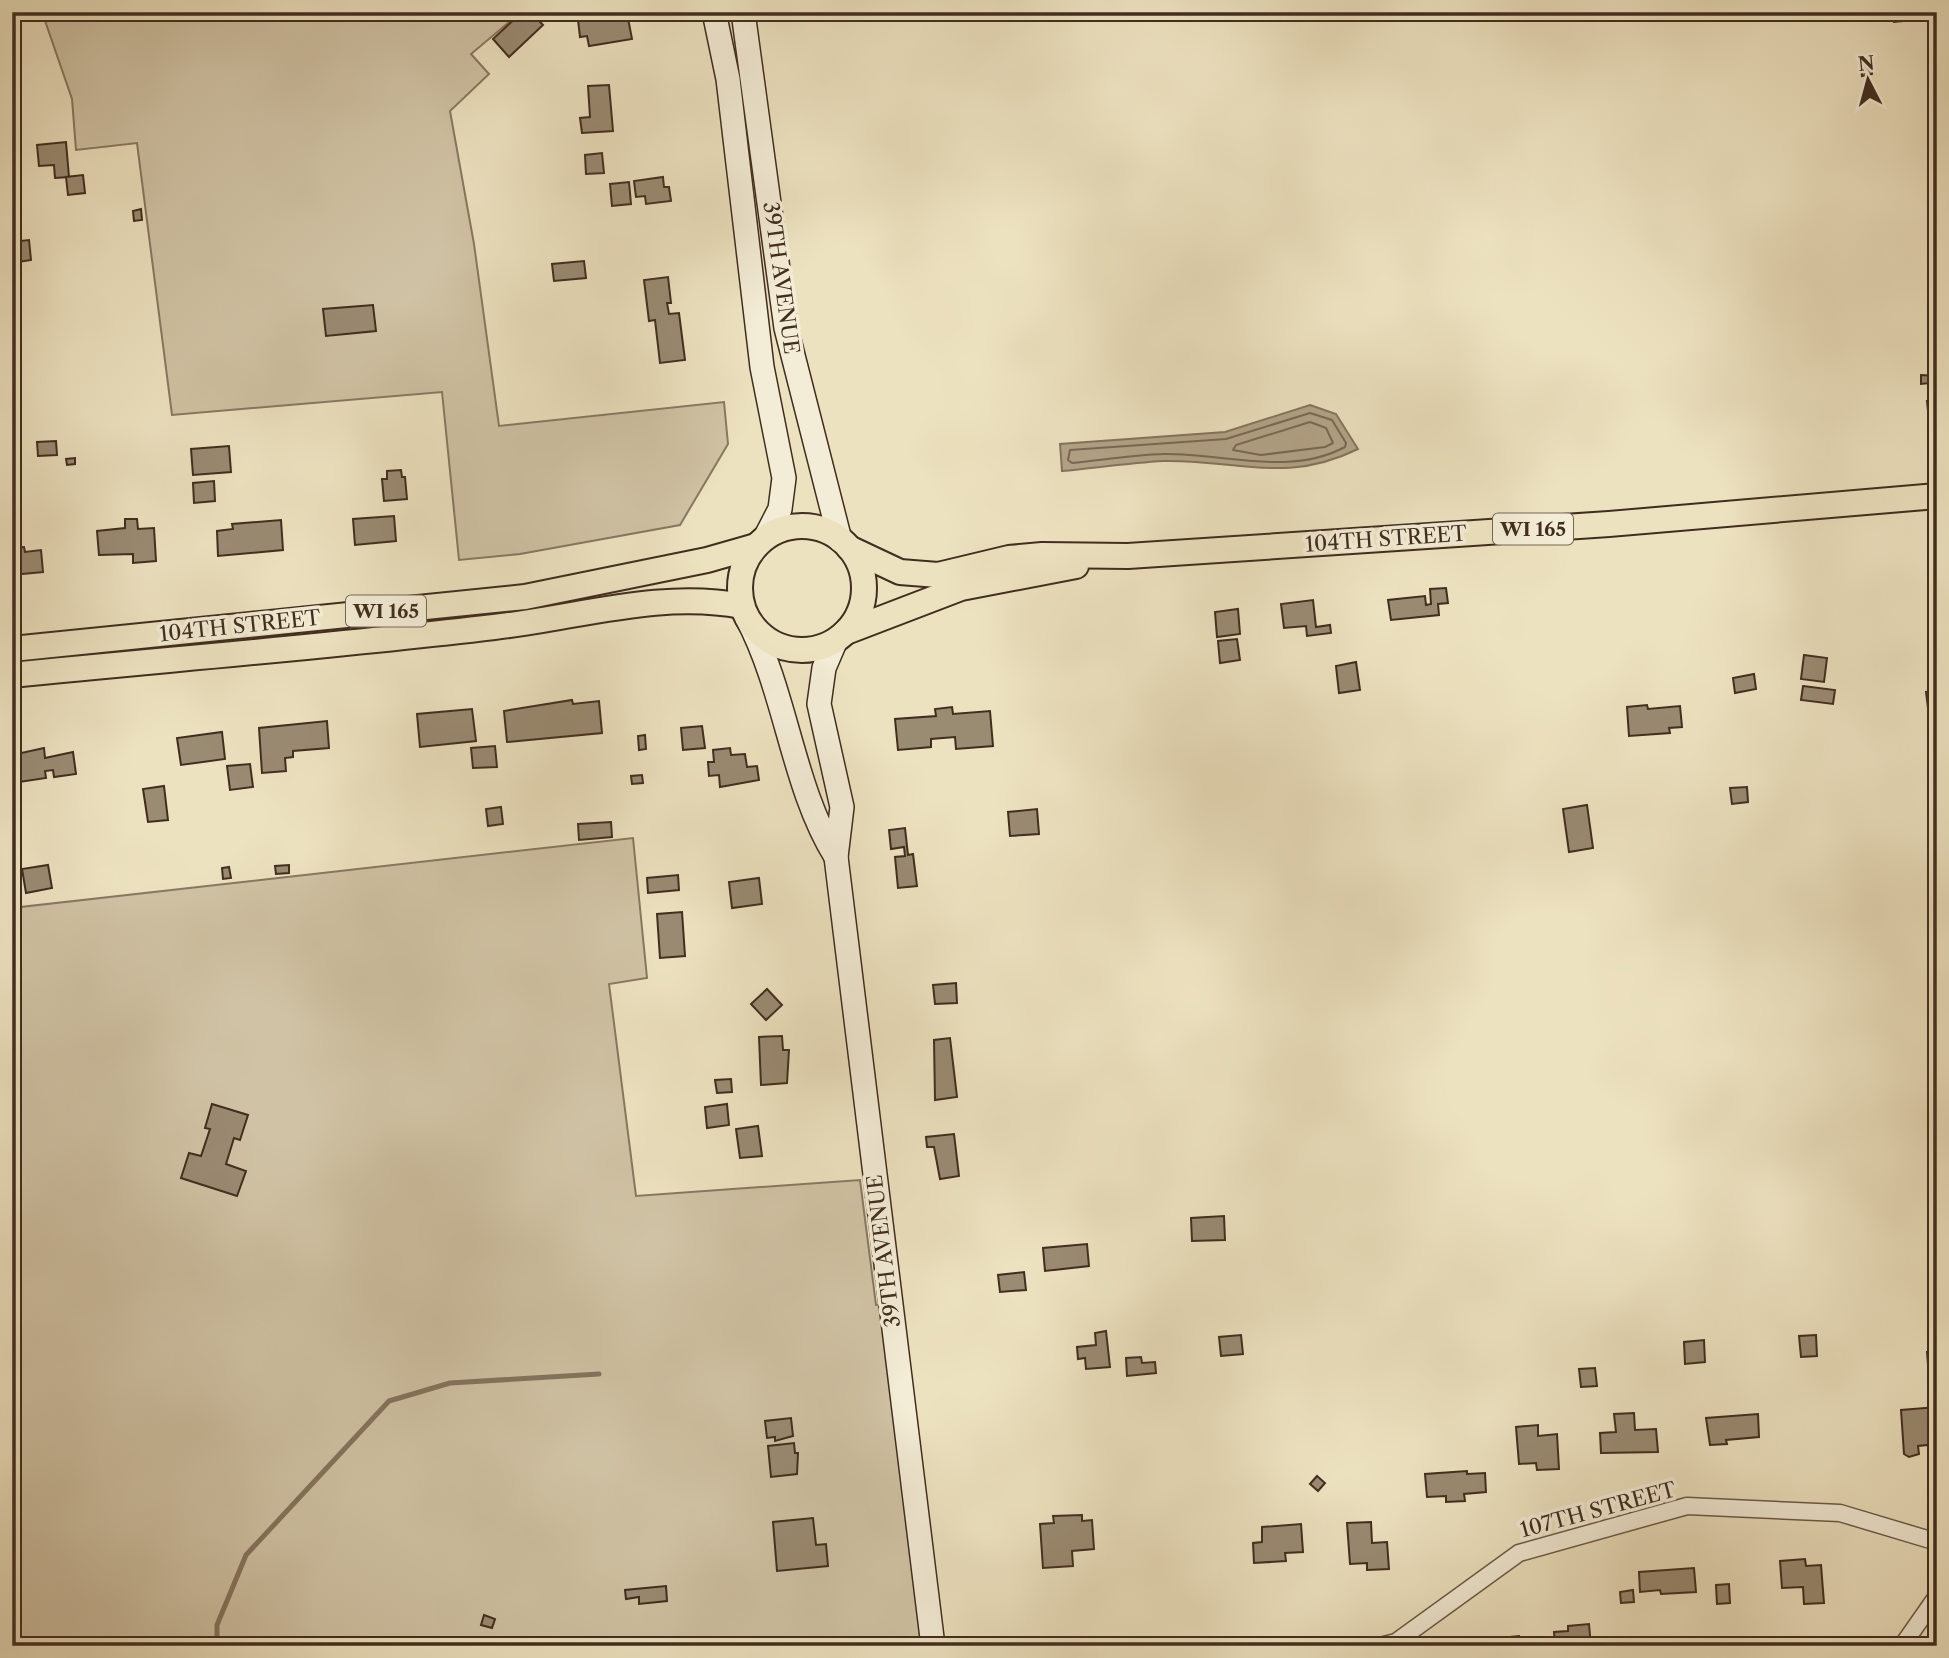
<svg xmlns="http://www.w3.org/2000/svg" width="1949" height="1658" font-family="'Libre Caslon Text',serif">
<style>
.green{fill:#d0c3a5;stroke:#887862;stroke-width:2}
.water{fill:#b3a489;stroke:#85745f;stroke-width:2}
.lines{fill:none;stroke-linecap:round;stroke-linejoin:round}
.shore{stroke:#7a6854;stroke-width:2}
.stream{stroke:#85745f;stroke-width:5}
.building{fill:#9a8b73;stroke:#412d1f;stroke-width:2}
.minor-casing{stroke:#6c5a47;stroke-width:19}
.secondary-casing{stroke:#412d1f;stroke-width:26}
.primary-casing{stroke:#412d1f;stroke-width:28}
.minor{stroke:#f3ecd6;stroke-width:16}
.secondary{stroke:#f3ecd6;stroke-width:23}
.primary{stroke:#ede2c0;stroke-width:24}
.labels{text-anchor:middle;stroke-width:7;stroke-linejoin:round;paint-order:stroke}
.shield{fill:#f3ecd6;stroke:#766656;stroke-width:2}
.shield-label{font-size:19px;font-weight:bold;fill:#412d1f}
.street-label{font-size:21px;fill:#412d1f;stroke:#f3ecd6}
</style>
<rect width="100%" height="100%" fill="#ede2c0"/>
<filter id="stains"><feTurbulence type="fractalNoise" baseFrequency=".00286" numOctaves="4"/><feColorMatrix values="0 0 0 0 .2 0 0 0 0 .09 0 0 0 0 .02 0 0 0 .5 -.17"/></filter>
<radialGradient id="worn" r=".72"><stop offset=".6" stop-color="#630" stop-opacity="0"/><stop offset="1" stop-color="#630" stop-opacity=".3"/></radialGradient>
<g class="green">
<polygon points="42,12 521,12 471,54 489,74 450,111 474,244 499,426 724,402 728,444 680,525 520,554 459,560 442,392 172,415 137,143 76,150 72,99"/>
<polygon points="633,838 647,978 609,984 636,1196 860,1180 876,1305 891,1304 933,1646 12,1646 12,908"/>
</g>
<path class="water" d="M1310 405 1336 414 1358 449C1285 485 1236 459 1163 461 1129 463 1095 468 1062 471L1060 444 1225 432Z"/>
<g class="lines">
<g class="shore">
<path d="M1310 413 1332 420 1346 443 1345 447C1289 477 1223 453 1164 454 1133 455 1102 460 1072 463L1068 460 1070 450 1226 439Z"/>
<polygon points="1310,422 1326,428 1333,443 1325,447 1261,455 1233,450 1236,445"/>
</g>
<polyline class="stream" points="217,1646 217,1625 246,1555 389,1401 450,1383 599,1374"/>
</g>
<g class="building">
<polygon points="522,12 531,12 543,25 509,57 493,39"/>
<polygon points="583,12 604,12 605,17 627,13 632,39 589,46 587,36 580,37 578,20 584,19"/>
<polygon points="1893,12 1924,12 1924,19 1894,22"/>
<polygon points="1871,64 1872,74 1862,76 1861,66"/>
<polygon points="609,85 613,131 582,133 580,118 590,117 588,86"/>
<polygon points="66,142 69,177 55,178 54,165 39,166 37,145"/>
<polygon points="602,153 604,173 586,174 585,155"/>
<polygon points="83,175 85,193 68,195 66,177"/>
<polygon points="663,177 664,187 669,187 671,201 646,204 645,196 636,197 634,181"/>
<polygon points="629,182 631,204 612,206 610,184"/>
<polygon points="141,209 142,220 134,221 133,211"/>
<polygon points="29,240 31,260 12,263 12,242"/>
<polygon points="584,261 586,278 554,281 552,264"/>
<polygon points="668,277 671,303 667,303 669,314 679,313 685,360 660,363 655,320 649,321 644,280"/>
<polygon points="373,305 376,331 326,336 323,309"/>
<polygon points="1921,375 1937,376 1937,391 1930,391 1930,383 1921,384"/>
<polygon points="1927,401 1937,401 1937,440 1931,440"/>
<polygon points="56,441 57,455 38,456 37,442"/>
<polygon points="229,446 231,472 193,475 191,449"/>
<polygon points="75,458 75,464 67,465 66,459"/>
<polygon points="401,470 402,477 405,477 407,499 384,501 382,479 387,479 387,471"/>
<polygon points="214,481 215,501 194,503 193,483"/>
<polygon points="394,516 396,541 355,545 353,519"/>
<polygon points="125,519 137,519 138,529 154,528 156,561 133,563 133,554 99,555 97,531 125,528"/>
<polygon points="281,520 283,550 218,556 217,531 233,529 232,524"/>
<polygon points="24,547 25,552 41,550 43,572 12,575 12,548"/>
<polygon points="1446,588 1448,603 1438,604 1439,615 1391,620 1388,600 1425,596 1426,605 1431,604 1430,589"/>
<polygon points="1313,600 1316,627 1330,625 1331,633 1307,636 1306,626 1284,628 1281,604"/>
<polygon points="1238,609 1240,634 1217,637 1215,612"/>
<polygon points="1237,639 1240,660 1220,663 1218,641"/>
<polygon points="1804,655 1827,658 1824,682 1801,679"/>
<polygon points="1356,662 1360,690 1339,693 1336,666"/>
<polygon points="1754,674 1756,689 1735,693 1733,678"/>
<polygon points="1803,686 1835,690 1833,704 1801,700"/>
<polygon points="1937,691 1937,716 1929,716 1926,692"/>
<polygon points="572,700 573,704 599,701 602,733 507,742 504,711"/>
<polygon points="1647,705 1648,709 1680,706 1682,727 1669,728 1670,733 1629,736 1627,707"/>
<polygon points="952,707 953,714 990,711 993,746 956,749 955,737 931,739 931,747 898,750 895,719 936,716 935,709"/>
<polygon points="472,709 476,741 420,747 417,714"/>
<polygon points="327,721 329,748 293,751 293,757 285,758 286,771 262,773 259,728"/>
<polygon points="702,726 705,748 683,750 681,728"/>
<polygon points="222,732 225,759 181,765 177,738"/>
<polygon points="645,735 646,749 639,750 638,736"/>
<polygon points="495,746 497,767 473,768 471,748"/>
<polygon points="44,748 45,758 73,752 76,774 54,777 53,770 45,771 46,778 12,783 12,755"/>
<polygon points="730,748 731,755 745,754 747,767 757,766 759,780 720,787 719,775 709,776 708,762 714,762 713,750"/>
<polygon points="250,764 253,787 230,790 227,766"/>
<polygon points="642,775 643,783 632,784 631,776"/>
<polygon points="164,786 168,820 148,822 143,789"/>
<polygon points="1747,787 1748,802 1732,804 1730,788"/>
<polygon points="1587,805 1593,848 1569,852 1563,809"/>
<polygon points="501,807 503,824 488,826 486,809"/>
<polygon points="1037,809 1039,834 1010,836 1008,812"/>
<polygon points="611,822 612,837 579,840 578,824"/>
<polygon points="905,828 908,855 913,854 917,886 898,888 895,857 905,856 904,847 891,849 889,830"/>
<polygon points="48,865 52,888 26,893 22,869"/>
<polygon points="289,865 289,873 276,874 275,866"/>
<polygon points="229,867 231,878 223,879 222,868"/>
<polygon points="678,875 679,890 648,893 647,878"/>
<polygon points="759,878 762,904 732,908 729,882"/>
<polygon points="682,912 685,956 660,958 657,914"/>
<polygon points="956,983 957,1003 935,1004 933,985"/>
<polygon points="767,989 782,1005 766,1020 751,1004"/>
<polygon points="782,1036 783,1050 789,1050 787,1083 761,1085 759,1037"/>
<polygon points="950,1038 957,1097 935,1100 934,1040"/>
<polygon points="731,1079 732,1092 717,1093 715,1080"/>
<polygon points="212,1104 248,1115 240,1140 234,1138 226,1164 246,1171 237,1196 181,1178 189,1153 201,1156 210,1129 205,1128"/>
<polygon points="727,1104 729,1125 707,1128 705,1107"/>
<polygon points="758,1126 762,1156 740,1158 736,1129"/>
<polygon points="954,1134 959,1176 940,1179 934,1147 927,1147 926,1137"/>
<polygon points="1224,1216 1225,1240 1192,1241 1191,1218"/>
<polygon points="1087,1244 1089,1266 1045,1271 1043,1248"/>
<polygon points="1024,1272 1026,1290 1000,1292 998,1275"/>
<polygon points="1106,1331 1110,1367 1086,1369 1085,1358 1078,1359 1077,1347 1096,1345 1095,1333"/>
<polygon points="1241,1335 1243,1354 1221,1356 1219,1337"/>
<polygon points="1816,1335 1817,1356 1801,1357 1799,1336"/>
<polygon points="1704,1340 1705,1362 1685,1364 1684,1342"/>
<polygon points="1937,1351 1937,1389 1930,1390 1927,1352"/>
<polygon points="1141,1357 1142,1363 1155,1362 1156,1373 1127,1376 1126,1358"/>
<polygon points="1595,1368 1597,1386 1581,1387 1579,1369"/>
<polygon points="1937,1407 1937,1444 1918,1446 1919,1454 1909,1457 1904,1454 1901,1410"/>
<polygon points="1634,1413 1635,1430 1656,1429 1658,1452 1601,1453 1600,1433 1616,1432 1614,1414"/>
<polygon points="1758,1414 1759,1437 1726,1440 1727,1444 1710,1445 1706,1418"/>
<polygon points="791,1418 793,1436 775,1441 775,1437 767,1438 765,1421"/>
<polygon points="1538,1425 1538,1436 1557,1434 1559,1469 1537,1470 1536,1463 1519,1464 1516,1427"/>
<polygon points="794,1443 795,1453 798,1453 797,1474 771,1477 768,1446"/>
<polygon points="1467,1471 1467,1474 1485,1473 1486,1492 1464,1494 1465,1501 1446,1502 1446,1496 1427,1497 1425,1474"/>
<polygon points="1317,1476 1325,1483 1318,1491 1310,1484"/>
<polygon points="1082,1515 1082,1521 1092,1520 1094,1549 1072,1551 1073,1566 1043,1568 1040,1524 1054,1523 1053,1516"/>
<polygon points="813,1518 816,1545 826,1544 828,1566 777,1571 773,1522"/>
<polygon points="1371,1522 1372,1543 1387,1542 1389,1569 1367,1570 1367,1563 1350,1564 1347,1523"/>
<polygon points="1301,1524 1303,1552 1285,1553 1286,1561 1254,1563 1253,1543 1262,1542 1262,1527"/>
<polygon points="1805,1559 1806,1566 1821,1565 1824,1603 1804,1604 1803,1587 1782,1588 1780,1561"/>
<polygon points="1694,1568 1696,1592 1661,1594 1660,1590 1640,1592 1639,1572"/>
<polygon points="1729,1584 1730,1603 1717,1604 1716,1585"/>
<polygon points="666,1586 667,1601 639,1604 639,1597 626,1599 625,1590"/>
<polygon points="1633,1590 1634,1602 1621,1603 1620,1592"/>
<polygon points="484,1615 495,1619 492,1628 481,1625"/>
<polygon points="1589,1624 1591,1646 1555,1646 1554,1632 1568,1631 1568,1626"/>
<polygon points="1519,1636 1520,1646 1500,1646 1500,1638"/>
</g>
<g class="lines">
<g class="minor-casing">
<g id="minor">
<polyline points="1380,1646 1396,1642 1519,1553 1687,1506 1840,1513 1937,1542"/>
<polyline points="1902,1646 1937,1596"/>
</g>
</g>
<g class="secondary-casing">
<g id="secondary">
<polyline points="714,12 728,79 762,367 784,478 780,509 765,538"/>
<polyline points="743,12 786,328 840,540"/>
<path d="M747 618C787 694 792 786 836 857"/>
<polyline points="836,640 824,668 819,704 842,807 836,857 933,1646"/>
</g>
</g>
<g class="primary-casing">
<g id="primary">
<circle cx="802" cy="588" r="62"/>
<polyline points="849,548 900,572 938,575 1009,558 1042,555 1128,556 1609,524 1937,496"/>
<polyline points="846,632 961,588 1076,566"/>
<polyline points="12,649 525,597 707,560 756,546"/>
<path d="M12 675C173 659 334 646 494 627 576 618 660 590 742 606"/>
</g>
</g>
<use href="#minor" class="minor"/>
<use href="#secondary" class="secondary"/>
<use href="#primary" class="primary"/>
</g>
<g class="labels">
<g class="shield">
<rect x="1493" y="513.5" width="80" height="31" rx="5"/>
<rect x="346" y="595.5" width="80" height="31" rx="5"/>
</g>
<g class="shield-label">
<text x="1533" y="536">WI 165</text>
<text x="386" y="618">WI 165</text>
</g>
<g class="street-label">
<text transform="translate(781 278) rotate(82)" y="7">39TH AVENUE</text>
<text transform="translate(1386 539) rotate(-4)" y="7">104TH STREET</text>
<text transform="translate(240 626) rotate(-6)" y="7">104TH STREET</text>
<text transform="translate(884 1251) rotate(-97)" y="7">39TH AVENUE</text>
<text transform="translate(1598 1510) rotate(-15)" y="7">107TH STREET</text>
</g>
</g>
<rect width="1949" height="1658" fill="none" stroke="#ede2c0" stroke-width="42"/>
<rect x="14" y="14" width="1921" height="1630" fill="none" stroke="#412d1f" stroke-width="3.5"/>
<rect x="21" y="21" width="1907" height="1616" fill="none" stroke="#412d1f" stroke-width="2"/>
<g transform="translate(1868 80) rotate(354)" stroke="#f3ecd6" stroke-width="5" paint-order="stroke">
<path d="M0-5L12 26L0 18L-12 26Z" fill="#412d1f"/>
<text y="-10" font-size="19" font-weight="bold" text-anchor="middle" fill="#412d1f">N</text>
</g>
<rect width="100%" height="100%" filter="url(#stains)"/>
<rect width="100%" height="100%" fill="url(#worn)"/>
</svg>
